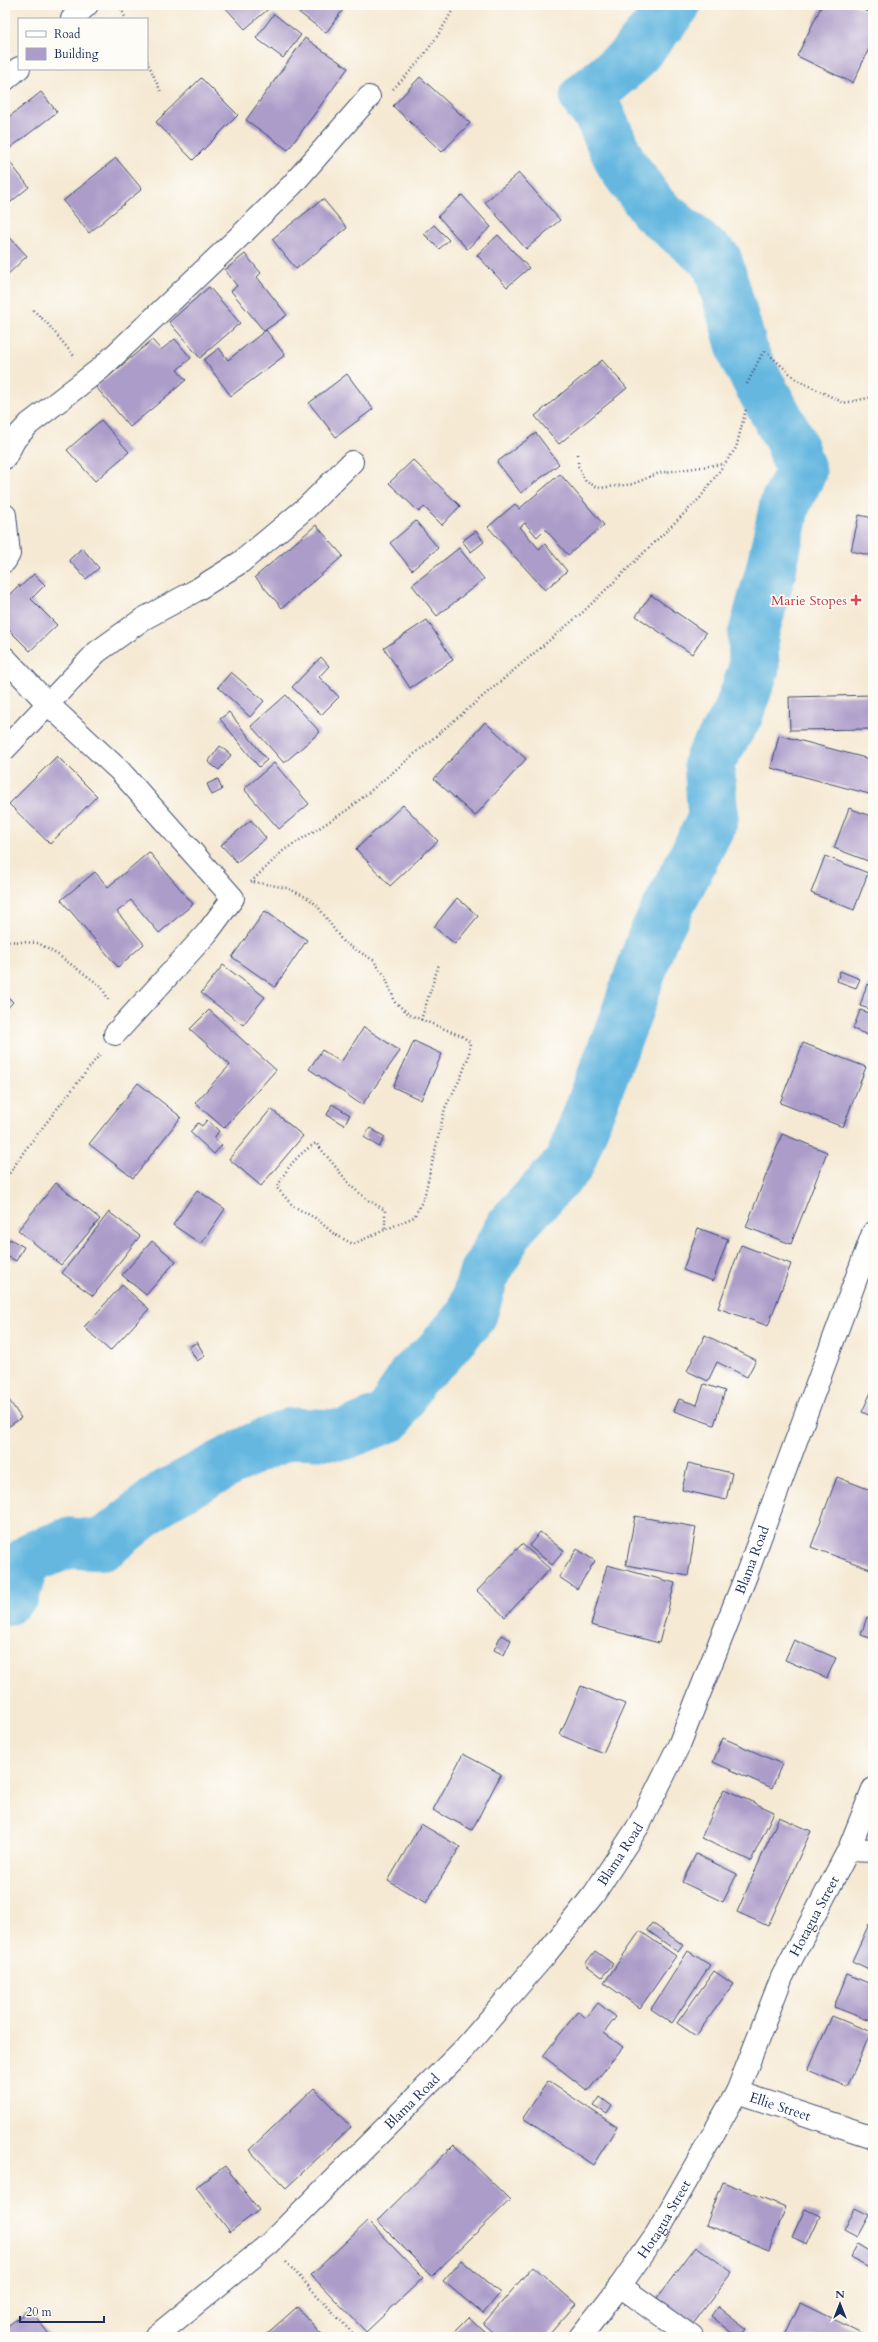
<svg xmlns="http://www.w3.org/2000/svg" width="878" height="2342" font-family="Cardo,serif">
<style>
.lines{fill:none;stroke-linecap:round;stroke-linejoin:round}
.river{stroke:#65b7e0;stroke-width:51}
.building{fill:#ac9cc9}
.minor-casing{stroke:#3c4b70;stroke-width:24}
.path{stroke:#3c4b70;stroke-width:2.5;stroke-dasharray:1 3;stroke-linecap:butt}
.minor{stroke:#fff;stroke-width:22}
.health-dot{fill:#e0444e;stroke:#fdfcf7;stroke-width:1.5}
.labels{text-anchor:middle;stroke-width:3.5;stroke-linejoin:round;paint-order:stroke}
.health-label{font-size:14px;fill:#be3a42;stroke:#fdfcf7;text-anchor:end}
.street-label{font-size:14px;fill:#1b2f5e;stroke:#fdfcf7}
</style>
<rect width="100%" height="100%" fill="#fdfcf7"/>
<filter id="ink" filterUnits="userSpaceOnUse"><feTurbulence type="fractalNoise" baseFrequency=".025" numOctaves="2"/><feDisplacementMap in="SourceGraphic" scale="8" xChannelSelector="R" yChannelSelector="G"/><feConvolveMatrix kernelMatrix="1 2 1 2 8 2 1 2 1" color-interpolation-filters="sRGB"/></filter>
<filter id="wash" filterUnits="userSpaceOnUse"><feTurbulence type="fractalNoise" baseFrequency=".012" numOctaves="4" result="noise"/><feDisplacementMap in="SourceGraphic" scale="16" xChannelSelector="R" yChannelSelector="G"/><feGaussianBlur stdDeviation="0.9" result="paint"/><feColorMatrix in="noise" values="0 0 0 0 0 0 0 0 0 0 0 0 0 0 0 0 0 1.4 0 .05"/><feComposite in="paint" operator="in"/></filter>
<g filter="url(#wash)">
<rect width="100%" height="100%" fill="#f5e9d3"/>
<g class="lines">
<polyline class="river" points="5,1601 15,1592 23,1566 34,1556 69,1543 103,1545 164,1496 255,1448 292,1433 343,1435 389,1417 413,1376 438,1354 472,1314 483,1277 511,1226 569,1164 628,1009 652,939 713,819 709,762 738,714 754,668 753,636 771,570 785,504 801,472 790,440 745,358 717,261 654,209 622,165 599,115 585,97 629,61 675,5"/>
</g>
<g id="blocks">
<g class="building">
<polygon points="223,5 273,5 245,29"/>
<polygon points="289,5 340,5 344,8 326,33"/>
<polygon points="822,5 854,5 873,14 873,40 853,83 797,56"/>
<polygon points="274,14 301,35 283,58 256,38"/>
<polygon points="305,38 348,68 288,150 246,120"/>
<polygon points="420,77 470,123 442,152 393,106"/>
<polygon points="201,78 238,115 193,160 156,122"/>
<polygon points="41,92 57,112 5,152 5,120"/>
<polygon points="5,156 29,187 6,206 5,204"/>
<polygon points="116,158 142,189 89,233 63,201"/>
<polygon points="519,173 560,220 526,249 485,202"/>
<polygon points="462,195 491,227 467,249 438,216"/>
<polygon points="323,199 347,228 296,269 272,239"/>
<polygon points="434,225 449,240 439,249 424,234"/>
<polygon points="5,232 27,256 5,277"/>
<polygon points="498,235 529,268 507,287 477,255"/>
<polygon points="245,254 261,273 257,277 287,315 264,331 231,291 237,286 225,270"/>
<polygon points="209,287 240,323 200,358 169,322"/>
<polygon points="266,330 285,355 231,396 204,360 219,348 228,360"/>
<polygon points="175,339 191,358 177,370 186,380 130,427 96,387 152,340 161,350"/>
<polygon points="602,360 627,388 559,444 535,416"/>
<polygon points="347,374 373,409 336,437 309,403"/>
<polygon points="101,420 129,452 95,481 67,450"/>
<polygon points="536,433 559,464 521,493 497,462"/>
<polygon points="413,460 460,506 442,525 424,507 419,512 389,483"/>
<polygon points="560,474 604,525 568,555 545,529 537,537 525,523 520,527 539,549 545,544 567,571 545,590 488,527 515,504 519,509"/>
<polygon points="859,515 873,518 873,556 851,551"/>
<polygon points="416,521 438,548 412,570 390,543"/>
<polygon points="316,525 343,556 282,608 255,577"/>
<polygon points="476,531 484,542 471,552 462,541"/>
<polygon points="82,548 99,568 86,579 69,560"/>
<polygon points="459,548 484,579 437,616 412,585"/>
<polygon points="34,574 45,585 31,599 57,625 30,651 5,626 5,599 19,585 20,587"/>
<polygon points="651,595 706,633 692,654 636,616"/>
<polygon points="427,620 453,660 410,688 384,648"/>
<polygon points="321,657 329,666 319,677 339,697 321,715 292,687"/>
<polygon points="231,672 264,701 250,717 218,687"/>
<polygon points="286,695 320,732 284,763 251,726"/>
<polygon points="873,695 873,729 790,730 789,697"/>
<polygon points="229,712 267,760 259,767 220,719"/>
<polygon points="485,722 526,759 475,816 434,779"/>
<polygon points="779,735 873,760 873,795 771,768"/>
<polygon points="220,746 231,755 219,770 208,762"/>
<polygon points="57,756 97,796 50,844 9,804"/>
<polygon points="274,763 309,804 279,829 244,789"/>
<polygon points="218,779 222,790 212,795 207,784"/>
<polygon points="403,805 438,841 390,886 356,849"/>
<polygon points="849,808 873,817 873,849 868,861 834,848"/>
<polygon points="251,820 266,838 237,862 221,845"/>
<polygon points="149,852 193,904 159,933 131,900 117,912 144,944 118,967 61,900 95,872 108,887"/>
<polygon points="825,856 868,873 854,910 811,893"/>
<polygon points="457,898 478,916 455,944 434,927"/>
<polygon points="265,911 307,940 275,987 232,957"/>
<polygon points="223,965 265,997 243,1025 201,993"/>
<polygon points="840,971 860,979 856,988 837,981"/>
<polygon points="867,984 873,986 873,1010 860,1006"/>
<polygon points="5,994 13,1002 5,1011"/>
<polygon points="209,1010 276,1070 224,1128 195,1103 230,1065 190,1029"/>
<polygon points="860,1010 873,1014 873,1037 853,1029"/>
<polygon points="364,1027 400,1051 362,1105 309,1069 322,1050 341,1062"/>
<polygon points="414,1041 442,1054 421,1100 393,1087"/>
<polygon points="803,1043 866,1067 843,1127 780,1103"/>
<polygon points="138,1083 181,1117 133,1178 89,1144"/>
<polygon points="332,1104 350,1115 344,1125 327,1115"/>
<polygon points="271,1109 303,1136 261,1186 229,1159"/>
<polygon points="207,1120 219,1131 214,1138 222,1145 214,1154 190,1132 198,1123 202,1126"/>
<polygon points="370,1128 385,1137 379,1147 364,1137"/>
<polygon points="782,1134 827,1152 791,1244 746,1227"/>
<polygon points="56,1183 100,1219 61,1265 18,1230"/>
<polygon points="197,1190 225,1209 201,1244 173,1225"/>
<polygon points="109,1212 140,1236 93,1296 62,1273"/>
<polygon points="698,1228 728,1239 713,1281 683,1270"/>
<polygon points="10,1239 24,1247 16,1261 5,1255 5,1247"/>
<polygon points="152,1241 176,1261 146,1295 122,1275"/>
<polygon points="741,1245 791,1264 768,1326 718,1308"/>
<polygon points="122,1285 149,1309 110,1351 84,1327"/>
<polygon points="705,1335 756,1360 747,1377 717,1362 708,1381 687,1371"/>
<polygon points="197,1342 205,1356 197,1361 189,1347"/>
<polygon points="704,1384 725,1391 714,1425 674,1411 679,1399 697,1405"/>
<polygon points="873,1388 873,1417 862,1412"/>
<polygon points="5,1394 21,1418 5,1429"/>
<polygon points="688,1463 732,1473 726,1500 682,1490"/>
<polygon points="837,1477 873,1491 873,1570 811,1547"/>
<polygon points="635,1516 696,1527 688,1576 626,1565"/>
<polygon points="540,1532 564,1551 552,1565 529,1546"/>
<polygon points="522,1544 550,1569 505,1617 477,1591"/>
<polygon points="577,1549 595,1561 577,1589 559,1577"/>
<polygon points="607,1565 675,1583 659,1643 591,1625"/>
<polygon points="867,1617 873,1619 873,1639 861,1635"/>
<polygon points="501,1635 511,1640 504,1655 494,1650"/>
<polygon points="794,1640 836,1658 827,1678 785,1660"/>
<polygon points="581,1686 625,1704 603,1753 560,1735"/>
<polygon points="723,1738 782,1764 772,1788 713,1762"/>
<polygon points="463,1754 501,1774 472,1830 433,1810"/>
<polygon points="724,1789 774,1812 751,1861 701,1838"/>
<polygon points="779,1817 811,1831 768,1926 737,1912"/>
<polygon points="421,1824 460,1847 426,1903 388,1881"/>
<polygon points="696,1854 737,1874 723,1902 682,1882"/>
<polygon points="652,1923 683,1945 678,1952 647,1930"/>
<polygon points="869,1924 873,1925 873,1971 852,1961"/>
<polygon points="640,1931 676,1956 640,2008 604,1983"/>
<polygon points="595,1951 613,1964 602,1977 585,1964"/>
<polygon points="688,1951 710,1965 672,2023 651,2009"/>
<polygon points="714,1971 733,1984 696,2036 677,2023"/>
<polygon points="847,1974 873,1985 873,2022 834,2007"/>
<polygon points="598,2003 616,2017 604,2033 623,2047 588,2091 543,2056 578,2011 586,2018"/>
<polygon points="832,2016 871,2032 847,2087 808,2070"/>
<polygon points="548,2081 617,2127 593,2165 523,2118"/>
<polygon points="314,2088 351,2127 286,2188 249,2150"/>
<polygon points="600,2097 612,2106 607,2114 594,2106"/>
<polygon points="454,2145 510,2200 432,2276 377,2221"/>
<polygon points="225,2166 259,2210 230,2232 196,2187"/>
<polygon points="723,2182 786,2207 769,2250 706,2225"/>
<polygon points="855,2208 869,2215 857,2237 844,2230"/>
<polygon points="805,2209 820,2216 807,2244 792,2237"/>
<polygon points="368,2221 423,2278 366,2332 311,2275"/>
<polygon points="858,2243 873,2252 873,2270 850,2258"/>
<polygon points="696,2246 732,2272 693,2324 657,2298"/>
<polygon points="461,2260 500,2293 483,2314 443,2281"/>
<polygon points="533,2266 576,2304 547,2337 498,2337 483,2324"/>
<polygon points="800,2303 870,2337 784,2337"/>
<polygon points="718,2306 747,2329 740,2337 738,2337 711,2316"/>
<polygon points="297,2307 324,2337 263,2337"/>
<polygon points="30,2309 51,2337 5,2337 5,2328"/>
<polygon points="469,2317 490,2337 449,2337"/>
</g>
</g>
</g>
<g filter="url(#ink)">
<use href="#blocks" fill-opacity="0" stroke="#3c4b70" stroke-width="1"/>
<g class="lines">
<g class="minor-casing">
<g id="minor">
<polyline points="72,19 87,5"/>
<polyline points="5,80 19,68"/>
<polyline points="5,458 15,439 29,424 100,369 242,234 292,185 369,97"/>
<polyline points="5,515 9,554 5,561"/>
<polyline points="5,658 49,705 120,771 233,898 207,933 115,1034"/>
<polyline points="5,749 97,652 143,619 195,591 241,562 307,507 352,462"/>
<path id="s1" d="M873 1789 849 1849 782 1977 737 2092 873 2137"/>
<polyline points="849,1849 873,1850"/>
<polyline points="620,2286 692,2337"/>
<path id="s2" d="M155 2337 269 2244 464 2049 546 1954 594 1894 639 1825 679 1745 747 1573 873 1233"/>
<path id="s3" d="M580 2337 620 2286 657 2233 737 2092"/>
</g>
</g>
<g class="path">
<polyline points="119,5 126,19"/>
<polyline points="147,61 161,92"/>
<path d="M393 89C418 65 440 36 455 5"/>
<polyline points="33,310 47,323 74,356"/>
<polyline points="747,384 764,350 797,380 844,403 873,397"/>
<polyline points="578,454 578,466 586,482 600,488 633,484 659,473 723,464"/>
<polyline points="251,882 284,850 346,811 374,788 583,612 700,498 736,448 746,409"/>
<path d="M254 882 287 888 306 897 317 905 343 942 373 960 385 976 395 1002 410 1015 462 1036 470 1042 469 1055 461 1077 445 1108 424 1198 414 1217 353 1244 334 1234 317 1219 293 1206 277 1188C286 1168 298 1154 316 1143L352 1187 368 1200 385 1210V1228"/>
<polyline points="5,941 38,943 58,955 101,986 109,1001"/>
<polyline points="421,1020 439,964"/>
<polyline points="5,1180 25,1150 100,1054"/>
<polyline points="286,2262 356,2337"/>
</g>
<use href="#minor" class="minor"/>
</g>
</g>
<path class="health-dot" d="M854 594h4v4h4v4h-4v4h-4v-4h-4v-4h4z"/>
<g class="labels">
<g class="health-label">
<text x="847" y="605">Marie Stopes</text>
</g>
<g class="street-label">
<text dy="5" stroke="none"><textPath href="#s2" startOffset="996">Blama Road</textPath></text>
<text dy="5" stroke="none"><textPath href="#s2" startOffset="673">Blama Road</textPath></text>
<text transform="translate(814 1916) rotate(-62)" y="5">Hotagua Street</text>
<text dy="5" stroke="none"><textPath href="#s2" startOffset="349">Blama Road</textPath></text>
<text dy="5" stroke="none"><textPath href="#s1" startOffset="378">Ellie Street</textPath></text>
<text dy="5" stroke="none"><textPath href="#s3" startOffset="145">Hotagua Street</textPath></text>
</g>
</g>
<rect width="878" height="2342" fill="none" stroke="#fdfcf7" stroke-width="20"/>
<rect x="18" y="18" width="130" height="52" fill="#fdfcf7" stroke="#a3aaba"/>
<rect x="26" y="31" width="20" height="6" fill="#ffffff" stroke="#a3aaba"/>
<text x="54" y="38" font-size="12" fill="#1b2f5e">Road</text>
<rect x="26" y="48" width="20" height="12" fill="#ac9cc9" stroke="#a3aaba"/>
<text x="54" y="58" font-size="12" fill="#1b2f5e">Building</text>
<g transform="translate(840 2304)" stroke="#fdfcf7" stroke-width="3" paint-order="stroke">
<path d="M0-3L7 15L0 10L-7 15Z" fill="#1b2f5e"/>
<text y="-6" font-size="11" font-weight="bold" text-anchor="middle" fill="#1b2f5e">N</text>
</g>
<path d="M20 2316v6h84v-6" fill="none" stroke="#1b2f5e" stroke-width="2"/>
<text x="26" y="2316" font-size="12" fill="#1b2f5e" stroke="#fdfcf7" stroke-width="3" paint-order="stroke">20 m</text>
</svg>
